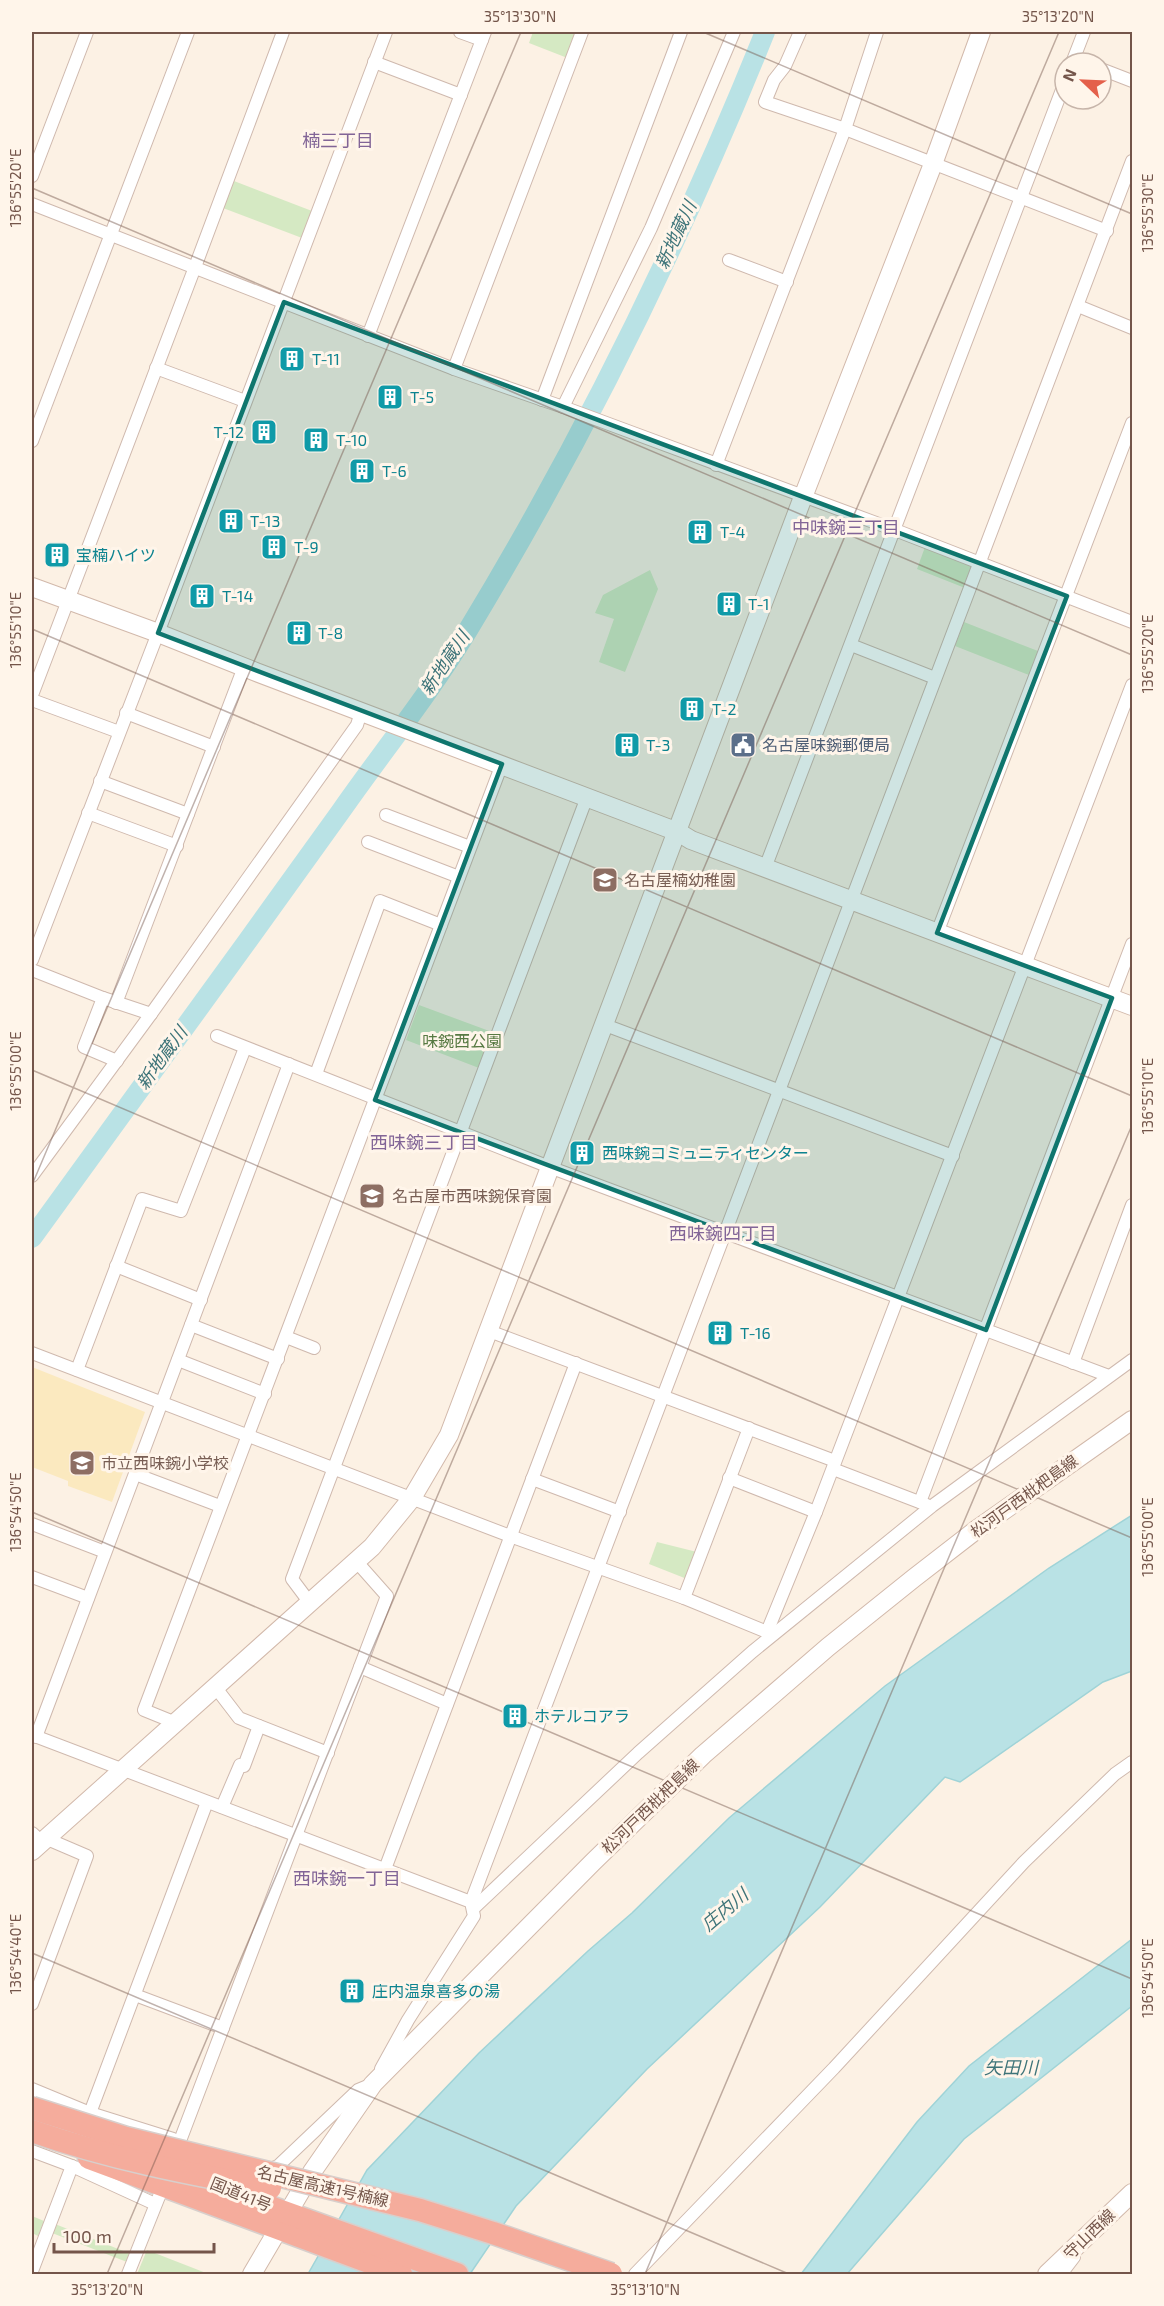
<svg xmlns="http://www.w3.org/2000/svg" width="1164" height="2306" font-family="'Exo 2','Noto Sans JP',sans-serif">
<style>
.green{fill:#d5e9c3}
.sand{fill:#fbe9bf}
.water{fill:#b9e2e5;stroke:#9fd3d7;stroke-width:1.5}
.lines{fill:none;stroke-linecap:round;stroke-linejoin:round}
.river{stroke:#b9e2e5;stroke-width:20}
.street-casing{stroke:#cfb9ae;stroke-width:14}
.secondary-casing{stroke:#d2b9ab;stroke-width:20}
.highway-casing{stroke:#d8cfcc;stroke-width:25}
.street{stroke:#fff;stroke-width:12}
.secondary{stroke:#fff;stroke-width:18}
.highway{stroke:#f5ac9c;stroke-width:22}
.highway-bridge-casing{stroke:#d8cfcc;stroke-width:25;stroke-linecap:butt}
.highway-bridge{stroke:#f5ac9c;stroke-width:22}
.marked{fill:#0f766e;fill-opacity:0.2;stroke:#0f766e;stroke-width:4.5;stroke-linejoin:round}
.ticks{fill:none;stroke:#74554a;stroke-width:1.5;stroke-opacity:0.45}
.labels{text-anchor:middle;stroke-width:6;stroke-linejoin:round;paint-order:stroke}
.culture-label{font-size:16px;fill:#0d838f;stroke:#fff5ea;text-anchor:start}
.service-label{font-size:16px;fill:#4e5e75;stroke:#fff5ea;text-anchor:start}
.education-label{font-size:16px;fill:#785e54;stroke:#fff5ea;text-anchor:start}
.park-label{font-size:16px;fill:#577942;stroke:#fff5ea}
.street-label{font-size:16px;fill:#74554a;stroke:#fff5ea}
.neighbourhood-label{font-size:18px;fill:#826597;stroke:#fff5ea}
.water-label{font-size:18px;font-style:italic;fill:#3e7479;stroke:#fff5ea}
.neatline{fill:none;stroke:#74554a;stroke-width:2}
.ticks-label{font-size:15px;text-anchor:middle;fill:#74554a}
</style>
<rect width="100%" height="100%" fill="#fcf1e4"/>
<g class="green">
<polygon points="533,32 580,32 570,59 529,43"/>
<polygon points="234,181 312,211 302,238 223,208"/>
<polygon points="925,547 975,566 965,588 917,569"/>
<polygon points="650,570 658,589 625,672 599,662 614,619 595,613 603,595"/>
<polygon points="964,622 1038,651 1029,675 955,646"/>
<polygon points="419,1005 492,1032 479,1068 406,1040"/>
<polygon points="657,1542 697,1552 687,1579 649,1564"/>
<polygon points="32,2216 44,2221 38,2236 32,2233"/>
<polygon points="55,2224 131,2254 127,2262 52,2233"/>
<polygon points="147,2250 206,2273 207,2274 137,2274"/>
</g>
<polygon class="sand" points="32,1367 145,1412 112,1502 68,1486 68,1481 32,1467"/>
<g class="water">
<polygon points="1132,1515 1132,1671 1103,1682 960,1782 945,1777 820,1907 647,2069 516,2206 470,2274 308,2274 367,2170 479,2053 588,1951 632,1913 729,1818 885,1686 1049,1568"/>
<polygon points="1132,1939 1132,2006 964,2139 847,2274 801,2274 917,2122 969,2066"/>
</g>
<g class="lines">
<path class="river" d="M32 1238C135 1095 239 954 341 811 383 751 430 693 468 630 583 440 682 238 765 32"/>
<g class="street-casing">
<g id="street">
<polyline points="460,32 482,40"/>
<polyline points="800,32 785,66 774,80 765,102 845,129 1107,231"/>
<polyline points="1074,59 1085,63"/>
<polyline points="374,62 461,95"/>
<polyline points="1072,63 1084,32"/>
<polyline points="1101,69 1132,81"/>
<polyline points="32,176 87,32"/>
<polyline points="32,204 454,369 563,407 895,530 1132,622"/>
<polyline points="729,260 787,282"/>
<polyline points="1078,306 1132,328"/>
<polyline points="368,336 485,32"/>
<polyline points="156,368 245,401"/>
<polyline points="454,369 582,32"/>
<polyline points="542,400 681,32"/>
<polyline points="563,407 651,228 734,32"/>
<polyline points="32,441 188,32"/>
<polyline points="716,465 845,129 877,32"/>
<polyline points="851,645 935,678"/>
<polyline points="32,695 195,267 283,32"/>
<polyline points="32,700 119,732"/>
<polyline points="126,713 214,747"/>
<polyline points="100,781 188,814"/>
<polyline points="88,813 177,846"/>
<polyline points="386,815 470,847"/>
<polyline points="368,842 459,877"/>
<polyline points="765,868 1065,82"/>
<polyline points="937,933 1132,423"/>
<polyline points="32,960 158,633 386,32"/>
<polyline points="32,970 103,998 151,1014"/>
<polyline points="103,998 84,1047 117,1061"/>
<polyline points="116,1003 244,667"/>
<polyline points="605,1025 953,1156"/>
<polyline points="217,1036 552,1168 1109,1376"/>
<polyline points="316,1074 380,901 441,925"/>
<polyline points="32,1176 151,1014 357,725 361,712"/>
<polyline points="116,1266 201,1300"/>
<polyline points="191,1325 278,1359"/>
<polyline points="489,1331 835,1461"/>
<polyline points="286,1337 314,1348"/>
<polyline points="32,1353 510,1536 684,1598 767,1632 816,1512 1132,685"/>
<polyline points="178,1360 265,1394"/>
<polyline points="1073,1363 1132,1205"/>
<polyline points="77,1370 142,1199 181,1211 245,1048"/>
<polyline points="833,1469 927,1505"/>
<polyline points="135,1474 220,1506"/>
<polyline points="729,1478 816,1512"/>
<polyline points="532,1479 620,1512"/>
<polyline points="920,1502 1132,944"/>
<polyline points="32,1524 105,1552"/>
<polyline points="32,1577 88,1598"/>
<polyline points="684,1598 749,1428"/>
<polyline points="310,1603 292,1579 587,797"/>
<polyline points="360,1667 447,1704"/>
<polyline points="216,1688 239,1718 328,1753"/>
<polyline points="176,1723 144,1710 502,764"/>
<polyline points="32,1735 471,1902 474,1916 408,2020 381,2069"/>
<polyline points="36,1737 289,1064"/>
<polyline points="222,1807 240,1765 244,1766 259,1726"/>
<polyline points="32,1833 42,1842"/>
<polyline points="385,1869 576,1363"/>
<polyline points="471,1902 1132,161"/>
<polyline points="474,1908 638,1753 752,1652 932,1506 1132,1360"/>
<polyline points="135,1995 223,2028"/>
<polyline points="32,2004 87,1856 45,1838"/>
<polyline points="32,2089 90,2113 173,2139"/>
<polyline points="90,2113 207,1802"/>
<polyline points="32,2151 72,2166 155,2204"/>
<polyline points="175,2154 387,1596 356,1561"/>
<polyline points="267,2170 278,2166 358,2090 370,2085"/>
<polyline points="32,2271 72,2166"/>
<polyline points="128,2274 160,2194"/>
<polyline points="635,2274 834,2068 1024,1862 1115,1774 1132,1762"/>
<polyline points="1061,2274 1074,2257"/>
</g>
</g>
<g class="secondary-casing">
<g id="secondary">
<polyline points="32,587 158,633 256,672 678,832 691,840 1132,1006"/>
<polyline points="32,1851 372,1547 412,1498 449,1435 803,497 933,164 981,32"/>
<polyline points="252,2274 312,2172 373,2084 593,1862 703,1755 828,1647 914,1578 976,1530 1132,1420"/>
<polyline points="1047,2274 1132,2193"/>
</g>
</g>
<g class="highway-casing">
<g id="highway">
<polyline points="89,2158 401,2274"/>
<polyline points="208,2181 273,2208 457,2274"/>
</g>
</g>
<use href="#street" class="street"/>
<use href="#secondary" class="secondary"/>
<use href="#highway" class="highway"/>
<g class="highway-bridge-casing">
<g id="highway-bridge">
<polyline points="32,2108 126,2138 420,2210 493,2233 611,2274"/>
<path d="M32 2131C109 2158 189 2174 270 2188"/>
</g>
</g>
<use href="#highway-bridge" class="highway-bridge"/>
</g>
<path class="marked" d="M284 302 1067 596 937 933 1112 998 986 1330 375 1100 502 764 158 633Z"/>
<path class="ticks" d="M703 32 1132 214M32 188 1132 655M32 629 1132 1096M32 1070 1132 1538M32 1185 521 32M32 1512 1132 1979M32 1953 789 2274M107 2274 1059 32M645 2274 1132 1125"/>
<defs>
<g id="building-square" transform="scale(1.35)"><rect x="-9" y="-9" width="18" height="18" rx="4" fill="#0f9aa8" stroke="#fff5ea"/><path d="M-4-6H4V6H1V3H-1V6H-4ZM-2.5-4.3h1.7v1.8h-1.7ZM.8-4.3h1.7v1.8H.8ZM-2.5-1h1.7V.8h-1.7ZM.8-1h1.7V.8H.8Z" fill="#fff"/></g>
<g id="civic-square" transform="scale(1.35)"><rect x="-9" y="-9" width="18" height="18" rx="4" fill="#5c6f8a" stroke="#fff5ea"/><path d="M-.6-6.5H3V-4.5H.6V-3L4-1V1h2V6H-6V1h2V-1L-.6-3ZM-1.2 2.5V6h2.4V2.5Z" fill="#fff"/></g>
<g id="school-square" transform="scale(1.35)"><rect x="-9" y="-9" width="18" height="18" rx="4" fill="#8d6e63" stroke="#fff5ea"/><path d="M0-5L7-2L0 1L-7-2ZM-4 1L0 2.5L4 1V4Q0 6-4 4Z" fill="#fff"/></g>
</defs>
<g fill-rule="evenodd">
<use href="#building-square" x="292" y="359"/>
<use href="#building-square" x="390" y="397"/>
<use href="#building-square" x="264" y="432"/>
<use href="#building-square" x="316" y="440"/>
<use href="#building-square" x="362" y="471"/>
<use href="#building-square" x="231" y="521"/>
<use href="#building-square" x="700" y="532"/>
<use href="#building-square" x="274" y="547"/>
<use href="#building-square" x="57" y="555"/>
<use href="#building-square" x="202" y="596"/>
<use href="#building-square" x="729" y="604"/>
<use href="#building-square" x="299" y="633"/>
<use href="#building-square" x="692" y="709"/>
<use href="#building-square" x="627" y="745"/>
<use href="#civic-square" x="743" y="745"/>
<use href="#school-square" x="605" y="880"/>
<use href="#building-square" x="582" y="1153"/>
<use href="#school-square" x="372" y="1196"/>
<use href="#building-square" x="720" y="1333"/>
<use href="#school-square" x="82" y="1463"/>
<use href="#building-square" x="515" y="1716"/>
<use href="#building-square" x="352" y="1991"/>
</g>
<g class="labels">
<g class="culture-label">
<text x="312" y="365">T-11</text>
<text x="410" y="403">T-5</text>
<text x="244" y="438" text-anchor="end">T-12</text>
<text x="336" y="446">T-10</text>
<text x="382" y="477">T-6</text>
<text x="250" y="527">T-13</text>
<text x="720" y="538">T-4</text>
<text x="294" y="553">T-9</text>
<text x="76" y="561">宝楠ハイツ</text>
<text x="222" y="602">T-14</text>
<text x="748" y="610">T-1</text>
<text x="318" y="639">T-8</text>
<text x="712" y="715">T-2</text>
<text x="646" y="751">T-3</text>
<text x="602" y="1159">西味鋺コミュニティセンター</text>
<text x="740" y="1339">T-16</text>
<text x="534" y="1722">ホテルコアラ</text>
<text x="372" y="1997">庄内温泉喜多の湯</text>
</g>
<g class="service-label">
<text x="762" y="751">名古屋味鋺郵便局</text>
</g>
<g class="education-label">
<text x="624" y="886">名古屋楠幼稚園</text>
<text x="392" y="1202">名古屋市西味鋺保育園</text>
<text x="101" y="1469">市立西味鋺小学校</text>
</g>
<g class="park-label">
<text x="462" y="1047">味鋺西公園</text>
</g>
<g class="street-label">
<text transform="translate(1024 1496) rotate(-36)" y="6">松河戸西枇杷島線</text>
<text transform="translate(650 1806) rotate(-44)" y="6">松河戸西枇杷島線</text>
<text transform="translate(323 2186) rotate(13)" y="6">名古屋高速1号楠線</text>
<text transform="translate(241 2194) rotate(22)" y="6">国道41号</text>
<text transform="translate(1089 2234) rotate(-44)" y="6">守山西線</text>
</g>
<g class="neighbourhood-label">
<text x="338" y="147">楠三丁目</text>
<text x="846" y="534">中味鋺三丁目</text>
<text x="424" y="1149">西味鋺三丁目</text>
<text x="723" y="1240">西味鋺四丁目</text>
<text x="347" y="1885">西味鋺一丁目</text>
</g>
<g class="water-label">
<text transform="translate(676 235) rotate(-65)" y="6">新地蔵川</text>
<text transform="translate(445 663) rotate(-56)" y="6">新地蔵川</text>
<text transform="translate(162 1058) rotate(-54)" y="6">新地蔵川</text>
<text transform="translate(725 1910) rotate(-40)" y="6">庄内川</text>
<text x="1011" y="2074">矢田川</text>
</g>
</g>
<rect width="1164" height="2306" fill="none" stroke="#fff5ea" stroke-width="66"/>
<g transform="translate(1083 81) rotate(293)"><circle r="28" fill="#fff5ea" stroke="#c7b5aa" stroke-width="1.5"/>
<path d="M0-4.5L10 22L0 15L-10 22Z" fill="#e4604b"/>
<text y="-9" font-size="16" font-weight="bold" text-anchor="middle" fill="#74554a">N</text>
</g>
<path d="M54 2243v9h160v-9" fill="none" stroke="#74554a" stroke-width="3"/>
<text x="63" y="2243" font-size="18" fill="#74554a" stroke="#fff5ea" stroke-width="4.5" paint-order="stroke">100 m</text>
<rect x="33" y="33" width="1098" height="2240" class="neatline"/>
<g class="ticks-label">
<text x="520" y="22">35°13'30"N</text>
<text x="1058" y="22">35°13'20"N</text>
<text transform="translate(16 188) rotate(-90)" y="5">136°55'20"E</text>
<text transform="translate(1148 213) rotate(-90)" y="5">136°55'30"E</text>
<text transform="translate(16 630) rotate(-90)" y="5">136°55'10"E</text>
<text transform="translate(1148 654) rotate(-90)" y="5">136°55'20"E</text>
<text transform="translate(16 1071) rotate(-90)" y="5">136°55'00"E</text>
<text transform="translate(1148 1096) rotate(-90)" y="5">136°55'10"E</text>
<text transform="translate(16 1512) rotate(-90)" y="5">136°54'50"E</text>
<text transform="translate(1148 1537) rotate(-90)" y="5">136°55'00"E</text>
<text transform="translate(16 1954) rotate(-90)" y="5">136°54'40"E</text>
<text transform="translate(1148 1978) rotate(-90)" y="5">136°54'50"E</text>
<text x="107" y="2295">35°13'20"N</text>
<text x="645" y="2295">35°13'10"N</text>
</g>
</svg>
